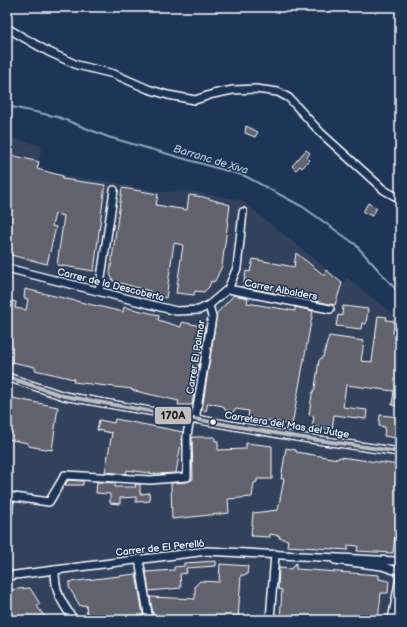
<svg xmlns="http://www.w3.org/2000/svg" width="407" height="627" font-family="'Balsamiq Sans',sans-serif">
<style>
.built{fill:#32425d}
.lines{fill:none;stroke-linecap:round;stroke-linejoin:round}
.stream{stroke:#92a5bc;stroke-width:2}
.building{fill:#62626c;stroke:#fff}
.minor-casing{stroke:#fff;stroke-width:10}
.minor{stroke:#1d3557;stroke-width:7}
.bus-1-casing{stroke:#1d3557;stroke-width:7}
.bus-1{stroke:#bfbfbf;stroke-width:4}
.bus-dot{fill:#fff;stroke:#1d3557;stroke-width:1.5}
.labels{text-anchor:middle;stroke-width:3;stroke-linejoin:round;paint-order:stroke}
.street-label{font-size:10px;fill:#fff;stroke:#1d3557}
.water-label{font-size:11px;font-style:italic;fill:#b7c3d2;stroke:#1d3557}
.line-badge{stroke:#1d3557;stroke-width:1.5}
.pale-badge-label{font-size:11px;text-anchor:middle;font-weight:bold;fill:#111}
</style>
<rect width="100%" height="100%" fill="#1d3557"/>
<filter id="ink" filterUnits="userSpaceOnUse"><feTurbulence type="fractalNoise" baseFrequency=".025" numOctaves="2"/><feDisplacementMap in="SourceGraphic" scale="8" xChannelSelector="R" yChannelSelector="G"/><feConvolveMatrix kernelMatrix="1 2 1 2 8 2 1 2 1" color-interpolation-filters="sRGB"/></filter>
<g filter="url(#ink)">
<polygon class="built" points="7,137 42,146 37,169 63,176 106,181 161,192 190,191 241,200 344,283 346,277 400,320 400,620 7,620"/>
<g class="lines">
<polyline class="stream" points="7,106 58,117 108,137 245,176 303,207 355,244 400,294"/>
</g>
<g class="building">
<polygon points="246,126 258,132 255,137 245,133"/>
<polygon points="306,150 310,153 307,157 310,160 302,168 300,166 296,170 292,166"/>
<polygon points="7,154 39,162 37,169 63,176 62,179 105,185 94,271 57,265 64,216 55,214 52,226 56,227 47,264 7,254"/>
<polygon points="122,188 158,194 156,205 187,210 189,195 203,197 230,205 222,266 216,279 214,282 211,281 209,287 204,292 195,291 194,295 176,293 183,245 174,243 166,298 150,294 150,291 113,281 110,273"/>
<polygon points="368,203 377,208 372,216 363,212"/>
<polygon points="296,253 325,276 326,270 342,283 335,305 243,287 246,271 250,272 253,259 294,267"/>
<polygon points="25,289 123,312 124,307 159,315 158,320 181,327 182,322 205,327 192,405 178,405 179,401 131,390 132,389 73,382 74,379 35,370 35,367 12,362 12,364 7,363 7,300 16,302 15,308 26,310 28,299 24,298"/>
<polygon points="234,295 248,298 247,303 295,311 295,307 313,311 292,425 248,417 249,411 236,409 233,412 225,410 223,406 208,403 206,411 202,410 217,313"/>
<polygon points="343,306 368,309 366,324 362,323 361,329 336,326 338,315 342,316"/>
<polygon points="378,316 387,317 386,320 394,321 393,333 400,334 400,406 392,405 394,391 346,385 343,407 367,410 366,419 334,415 332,430 312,427 314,416 309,415 312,394 315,388 319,360 323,357 329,336 364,341 361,361 372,362"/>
<polygon points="7,397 58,407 52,450 28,446 28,443 7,439"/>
<polygon points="380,415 399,417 396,438 384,436 385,427 379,426"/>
<polygon points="115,419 183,432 176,473 156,474 127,470 126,474 105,472 112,433 97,430 99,420 114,423"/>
<polygon points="192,437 215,437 215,441 218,441 218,450 246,449 246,443 272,446 272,479 257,479 257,482 254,483 252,497 228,499 229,513 172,519 171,483 187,482 193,479"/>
<polygon points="286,448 296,450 296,452 338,459 339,457 400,465 400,492 393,553 357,551 358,546 348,545 348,550 287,546 288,540 279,538 280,536 270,534 270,537 251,536 253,513 278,510 284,479 281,479"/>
<polygon points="68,480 83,481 83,485 65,485"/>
<polygon points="97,482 115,483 115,487 136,487 135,484 140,484 140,494 149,493 150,501 136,502 136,497 120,498 120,504 110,503 110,494 96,493"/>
<polygon points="7,501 14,502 13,514 7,514"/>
<polygon points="216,561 216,566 186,568 187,573 180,574 181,588 149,591 146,572 174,570 174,567 184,566 184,563"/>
<polygon points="296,563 296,569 379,575 379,579 389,581 388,593 381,593 378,620 280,620 282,590 278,589 279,568 291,569"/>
<polygon points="220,564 248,566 247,575 241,575 238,620 154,620 150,597 195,599 195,586 200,581 219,582"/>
<polygon points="136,574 144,620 90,620 87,615 86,605 80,606 69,587 69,582"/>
<polygon points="30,588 40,604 37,606 47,620 7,620 7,590"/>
</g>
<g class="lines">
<g class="minor-casing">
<g id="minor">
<polyline points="7,28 47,51 77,65 114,74 148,89 168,95 195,100 213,94 233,90 256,89 278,92 289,98 321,133 384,190 400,199"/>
<polyline points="7,268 176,311 199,310 209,305"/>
<polyline points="228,289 330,309"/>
<polyline points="99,291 114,190"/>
<polyline points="7,377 64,396 297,437 400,452"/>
<polyline points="195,420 212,317 209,305 228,289 237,268 243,212"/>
<polyline points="7,496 49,502 65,475 150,480 187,477 187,435 190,419"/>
<polyline points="139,559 149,620"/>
<polyline points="335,560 382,566 394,570"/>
<path d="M55 570C55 594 61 601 74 620"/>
<polyline points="7,576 207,551 395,561"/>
<polyline points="270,620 275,554"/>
<polyline points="392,620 400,577"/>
</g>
</g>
<use href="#minor" class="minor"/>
<g class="bus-1-casing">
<polyline id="bus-1" points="7,377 64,396 297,437 400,452"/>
</g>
<use href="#bus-1" class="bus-1"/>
</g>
</g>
<circle class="bus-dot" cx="213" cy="422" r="3.5"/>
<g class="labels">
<g class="street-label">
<text transform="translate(111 284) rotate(14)" y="4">Carrer de la Descoberta</text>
<text transform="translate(281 289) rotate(11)" y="4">Carrer Albalders</text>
<text transform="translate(195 357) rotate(-81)" y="4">Carrer El Palmar</text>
<text transform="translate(287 424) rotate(9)" y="4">Carretera del Mas del Jutge</text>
<text transform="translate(160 547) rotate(-6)" y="4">Carrer de El Perelló</text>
</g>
<g class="water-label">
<text transform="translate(211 159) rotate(17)" y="4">Barranc de Xiva</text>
</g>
</g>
<rect class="line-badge" x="154" y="406" width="38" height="19" rx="4" fill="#bfbfbf"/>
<g class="pale-badge-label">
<text x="173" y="419">170A</text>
</g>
<rect width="407" height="627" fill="none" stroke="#1d3557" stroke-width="24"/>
<rect x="12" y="12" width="383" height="603" fill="none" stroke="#fff" stroke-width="1.5" filter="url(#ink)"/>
</svg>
